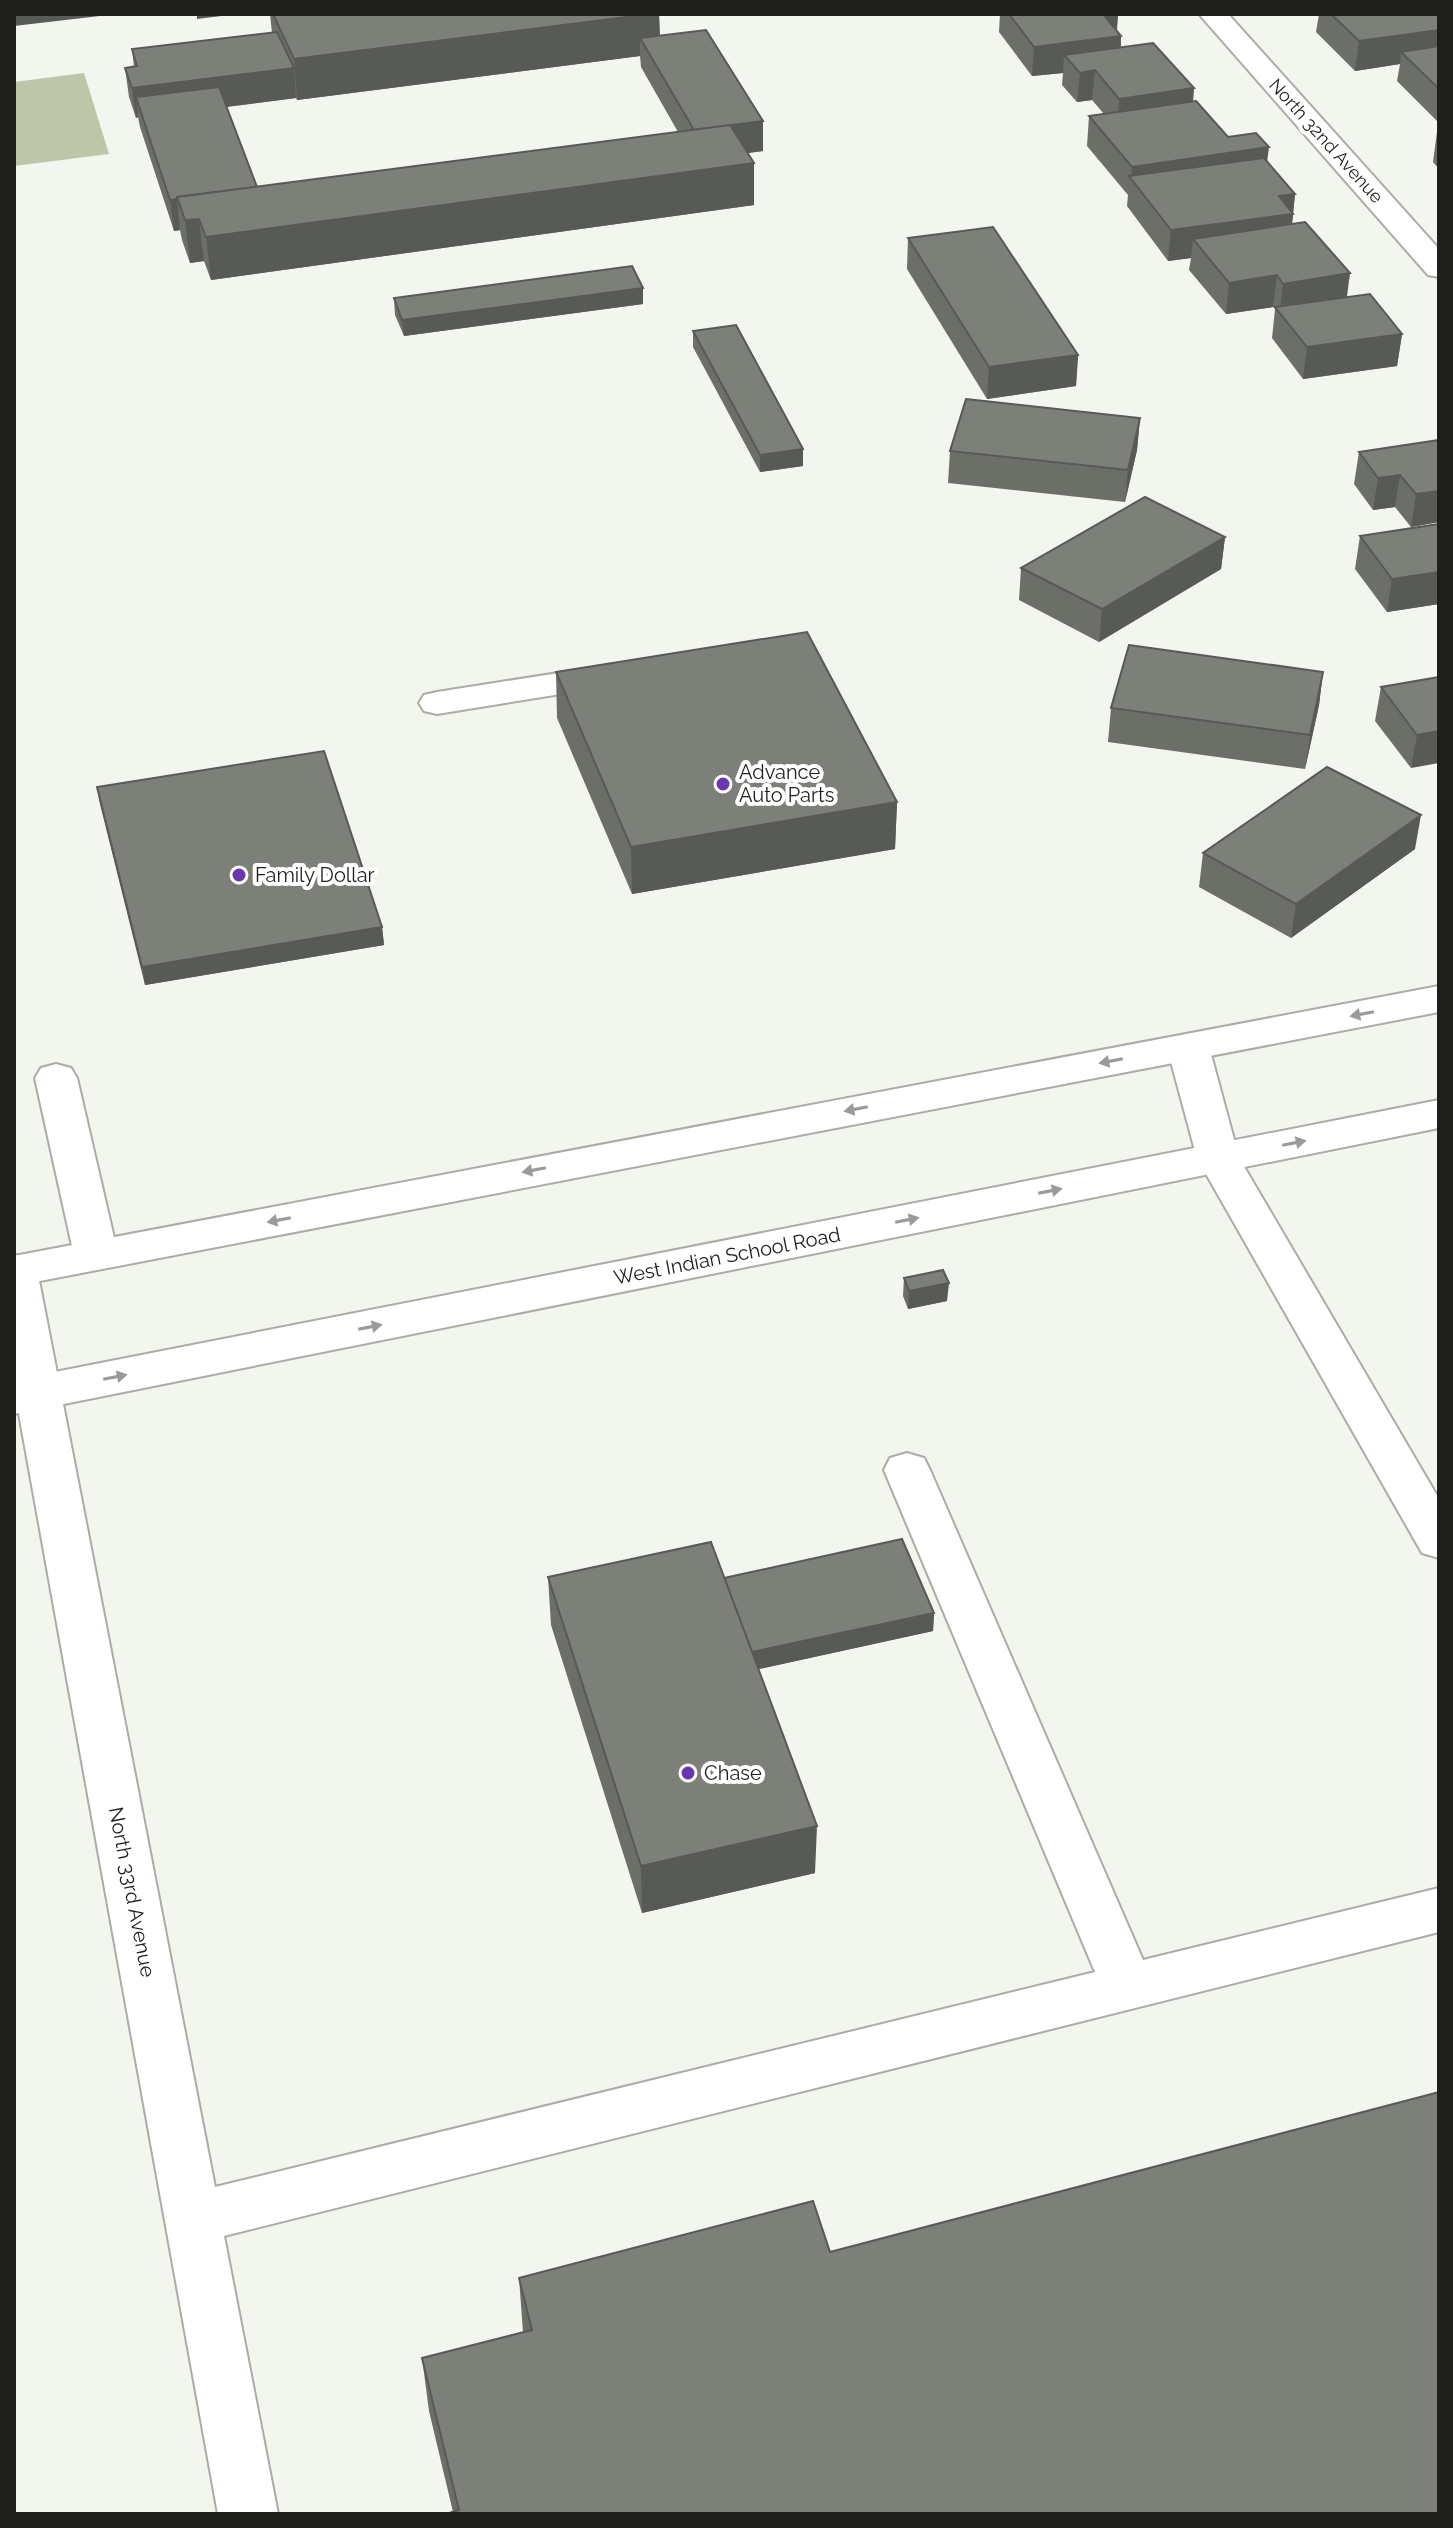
<svg xmlns="http://www.w3.org/2000/svg" width="1453" height="2528" font-family="Raleway,sans-serif">
<style>
.green{fill:#bdc7a8}
.lines{fill:none;stroke-linecap:round;stroke-linejoin:round}
.minor-casing{stroke:#aaada6;stroke-width:4}
.major-casing{stroke:#aaada6;stroke-width:4}
.minor{fill:#fff;fill-rule:evenodd}
.major{fill:#fff;fill-rule:evenodd}
.wall{fill:#6c6e68;fill-rule:evenodd}
.shaded-wall{fill:#585a55}
.building{fill:#7d8079;stroke:#585a55;stroke-width:2}
.oneway{fill:#9a9a99}
.poi-dot{fill:#6a36ad;stroke:#fff;stroke-width:3}
.labels{text-anchor:middle;stroke-width:8;stroke-linejoin:round;paint-order:stroke}
.far-street-label{font-size:18px;fill:#1e1f1c;stroke:#fff}
.poi-label{font-size:20px;fill:#1e1f1c;stroke:#fff;text-anchor:start}
.street-label{font-size:20px;fill:#1e1f1c;stroke:#fff}
</style>
<rect width="100%" height="100%" fill="#f3f6ee"/>
<polygon class="green" points="84,73 109,154 14,166 14,82"/>
<g class="lines">
<g class="minor-casing">
<g id="minor">
<polygon points="1199,14 1228,14 1439,249 1439,277 1428,275"/>
<polygon points="616,664 629,667 634,675 629,683 437,714 424,711 419,703 424,695 437,692"/>
<polygon points="1188,1034 1203,1038 1209,1047 1239,1158 1439,1499 1439,1558 1422,1553 1197,1158 1167,1047 1173,1038"/>
<polygon points="56,1064 71,1068 77,1078 118,1255 112,1266 96,1270 80,1266 74,1255 35,1078 41,1068"/>
<polygon points="15,1255 31,1259 37,1270 215,2187 1095,1972 884,1470 890,1458 907,1453 924,1458 930,1470 1143,1960 1439,1888 1439,1932 224,2236 278,2514 218,2514 14,1386"/>
</g>
</g>
<g class="major-casing">
<g id="major">
<polygon points="1439,986 1439,1012 14,1286 14,1256"/>
<polygon points="1439,1100 1439,1128 14,1414 14,1380"/>
</g>
</g>
<use href="#minor" class="minor"/>
<use href="#major" class="major"/>
</g>
<g class="wall">
<path d="M270 14H659L660 35 763 121V151L748 153 754 163V205L211 280 204 261 190 263 182 240 180 230 174 231 140 127 138 117 136 118 129 97 125 68 134 67 132 49 272 33ZM640 56 641 67 678 132 257 187 227 107 296 98 297 100Z"/>
<polygon points="1000,14 1118,14 1117,31 1121,36 1121,47 1194,88 1193,102 1228,137 1267,161 1295,194 1292,224 1347,297 1402,334 1397,366 1303,379 1272,338 1275,309 1273,307 1226,314 1189,270 1191,258 1168,261 1127,206 1128,195 1087,146 1089,116 1104,114 1092,100 1077,102 1062,85 1063,73 1032,76 999,32"/>
<polygon points="1319,14 1439,14 1439,123 1397,81 1400,64 1355,71 1316,32"/>
<polygon points="1437,132 1439,132 1439,169 1433,162"/>
<polygon points="908,238 1078,355 1076,386 987,399 907,269"/>
<polygon points="643,288 643,304 404,336 395,315 394,298"/>
<polygon points="693,331 803,466 760,472 693,347"/>
<polygon points="1140,418 1137,450 1125,502 948,483 950,451"/>
<polygon points="1439,440 1439,522 1411,527 1395,507 1373,510 1354,484 1359,452"/>
<polygon points="1439,524 1439,604 1387,612 1355,569 1360,536"/>
<polygon points="1225,537 1221,569 1099,642 1019,600 1021,568"/>
<polygon points="556,672 897,802 895,849 632,894 557,718"/>
<polygon points="1323,672 1319,705 1305,769 1108,742 1111,708"/>
<polygon points="1439,677 1411,768 1375,721 1381,687"/>
<polygon points="97,787 382,927 384,945 145,985 100,804"/>
<polygon points="1415,849 1291,938 1199,887 1203,853"/>
<polygon points="904,1278 947,1301 908,1309 903,1296"/>
<polygon points="548,1577 724,1578 934,1613 933,1631 758,1669 815,1873 642,1913 551,1625"/>
<polygon points="830,2252 1439,2514 453,2512 429,2411 422,2358 523,2332 519,2278"/>
</g>
<g class="shaded-wall">
<polygon points="14,14 117,14 14,26"/>
<polygon points="197,14 238,14 197,19"/>
<polygon points="650,14 659,14 660,53 640,38 640,56 297,100 294,59"/>
<polygon points="1100,14 1118,14 1116,37 1121,36 1119,66 1064,55 1063,73 1032,76 1034,47"/>
<polygon points="1439,30 1439,59 1401,52 1400,64 1355,71 1359,41"/>
<polygon points="294,68 296,98 142,117 136,97 138,117 136,118 132,88"/>
<polygon points="1095,70 1092,100 1077,102 1080,73"/>
<polygon points="1194,88 1191,118 1117,129 1119,99"/>
<polygon points="763,121 763,151 694,160 694,130"/>
<polygon points="1269,147 1265,178 1131,179 1132,167"/>
<polygon points="754,163 754,205 211,280 206,237"/>
<polygon points="1295,194 1290,245 1193,239 1191,258 1168,261 1171,230 1279,196"/>
<polygon points="177,199 180,230 174,231 170,200"/>
<polygon points="199,219 204,261 190,263 185,220"/>
<polygon points="1350,273 1346,304 1280,312 1283,284"/>
<polygon points="1277,275 1273,307 1226,314 1229,283"/>
<polygon points="643,288 643,304 404,336 402,320"/>
<polygon points="1402,334 1397,366 1303,379 1307,347"/>
<polygon points="1078,355 1076,386 987,399 989,367"/>
<polygon points="1140,418 1137,450 1125,502 1128,470"/>
<polygon points="803,449 803,466 760,472 760,455"/>
<polygon points="1400,475 1395,507 1373,510 1378,478"/>
<polygon points="1439,491 1439,522 1411,527 1416,494"/>
<polygon points="1225,537 1221,569 1099,642 1102,609"/>
<polygon points="1439,572 1439,604 1387,612 1392,579"/>
<polygon points="1323,672 1319,705 1305,769 1310,735"/>
<polygon points="1439,731 1439,763 1411,768 1417,735"/>
<polygon points="897,802 895,849 632,894 631,847"/>
<polygon points="1421,815 1415,849 1291,938 1296,904"/>
<polygon points="382,927 384,945 145,985 142,967"/>
<polygon points="949,1283 947,1301 908,1309 909,1291"/>
<polygon points="934,1613 933,1631 741,1673 741,1655"/>
<polygon points="817,1826 815,1873 642,1913 641,1866"/>
</g>
<g class="building">
<polygon points="273,14 650,14 294,59"/>
<polygon points="1009,14 1103,14 1121,36 1034,47"/>
<polygon points="1331,14 1439,14 1439,30 1359,41"/>
<polygon points="706,30 763,121 694,130 640,38"/>
<polygon points="277,32 294,68 132,88 125,68 137,66 132,49"/>
<polygon points="1153,43 1194,88 1119,99 1095,70 1080,73 1064,55"/>
<polygon points="1439,46 1439,89 1401,52"/>
<polygon points="219,87 257,187 177,197 177,199 170,200 136,97"/>
<polygon points="1196,101 1228,137 1256,133 1269,147 1132,167 1089,116"/>
<polygon points="730,125 754,163 206,237 199,219 185,220 177,197"/>
<polygon points="1264,158 1295,194 1279,196 1293,214 1171,230 1129,176"/>
<polygon points="1305,222 1350,273 1283,284 1277,275 1229,283 1193,239"/>
<polygon points="993,227 1078,355 989,367 908,238"/>
<polygon points="632,266 643,288 402,320 394,298"/>
<polygon points="1370,294 1402,334 1307,347 1275,307"/>
<polygon points="736,325 803,449 760,455 693,331"/>
<polygon points="966,399 1140,418 1128,470 950,451"/>
<polygon points="1439,440 1439,491 1416,494 1400,475 1378,478 1359,452"/>
<polygon points="1145,497 1225,537 1102,609 1021,568"/>
<polygon points="1439,524 1439,572 1392,579 1360,536"/>
<polygon points="807,632 897,802 631,847 556,672"/>
<polygon points="1129,645 1323,672 1310,735 1111,708"/>
<polygon points="1439,677 1439,731 1417,735 1381,687"/>
<polygon points="324,751 382,927 142,967 97,787"/>
<polygon points="1327,767 1421,815 1296,904 1203,853"/>
<polygon points="943,1270 949,1283 909,1291 904,1278"/>
<polygon points="902,1539 934,1613 752,1652 724,1578"/>
<polygon points="711,1542 817,1826 641,1866 548,1577"/>
<polygon points="1439,2092 1439,2514 446,2514 459,2510 422,2358 532,2330 519,2278 813,2201 830,2252"/>
</g>
<defs><path id="oneway-solid" d="M-6-.8H1V-3.2L6.5 0L1 3.2V.8H-6Z" transform="scale(2)"/></defs>
<g class="oneway">
<use href="#oneway-solid" transform="translate(1362 1014) rotate(169)"/>
<use href="#oneway-solid" transform="translate(1111 1061) rotate(169)"/>
<use href="#oneway-solid" transform="translate(856 1109) rotate(169)"/>
<use href="#oneway-solid" transform="translate(1294 1143) rotate(-11)"/>
<use href="#oneway-solid" transform="translate(534 1170) rotate(169)"/>
<use href="#oneway-solid" transform="translate(1050 1191) rotate(-11)"/>
<use href="#oneway-solid" transform="translate(279 1220) rotate(169)"/>
<use href="#oneway-solid" transform="translate(907 1220) rotate(-11)"/>
<use href="#oneway-solid" transform="translate(370 1327) rotate(-11)"/>
<use href="#oneway-solid" transform="translate(115 1377) rotate(-11)"/>
</g>
<g class="poi-dot">
<circle cx="723" cy="784" r="8"/>
<circle cx="239" cy="875" r="8"/>
<circle cx="688" cy="1773" r="8"/>
</g>
<g class="labels">
<g class="far-street-label">
<text transform="translate(1326 141) rotate(48)" y="6">North 32nd Avenue</text>
</g>
<g class="poi-label">
<text x="739" y="779">Advance<tspan x="739" dy="23">Auto Parts</tspan></text>
<text x="255" y="882">Family Dollar</text>
<text x="704" y="1780">Chase</text>
</g>
<g class="street-label">
<text transform="translate(727 1256) rotate(-11)" y="7">West Indian School Road</text>
<text transform="translate(132 1892) rotate(79)" y="7">North 33rd Avenue</text>
</g>
</g>
<rect width="1453" height="2528" fill="none" stroke="#1e1f1c" stroke-width="32"/>
</svg>
